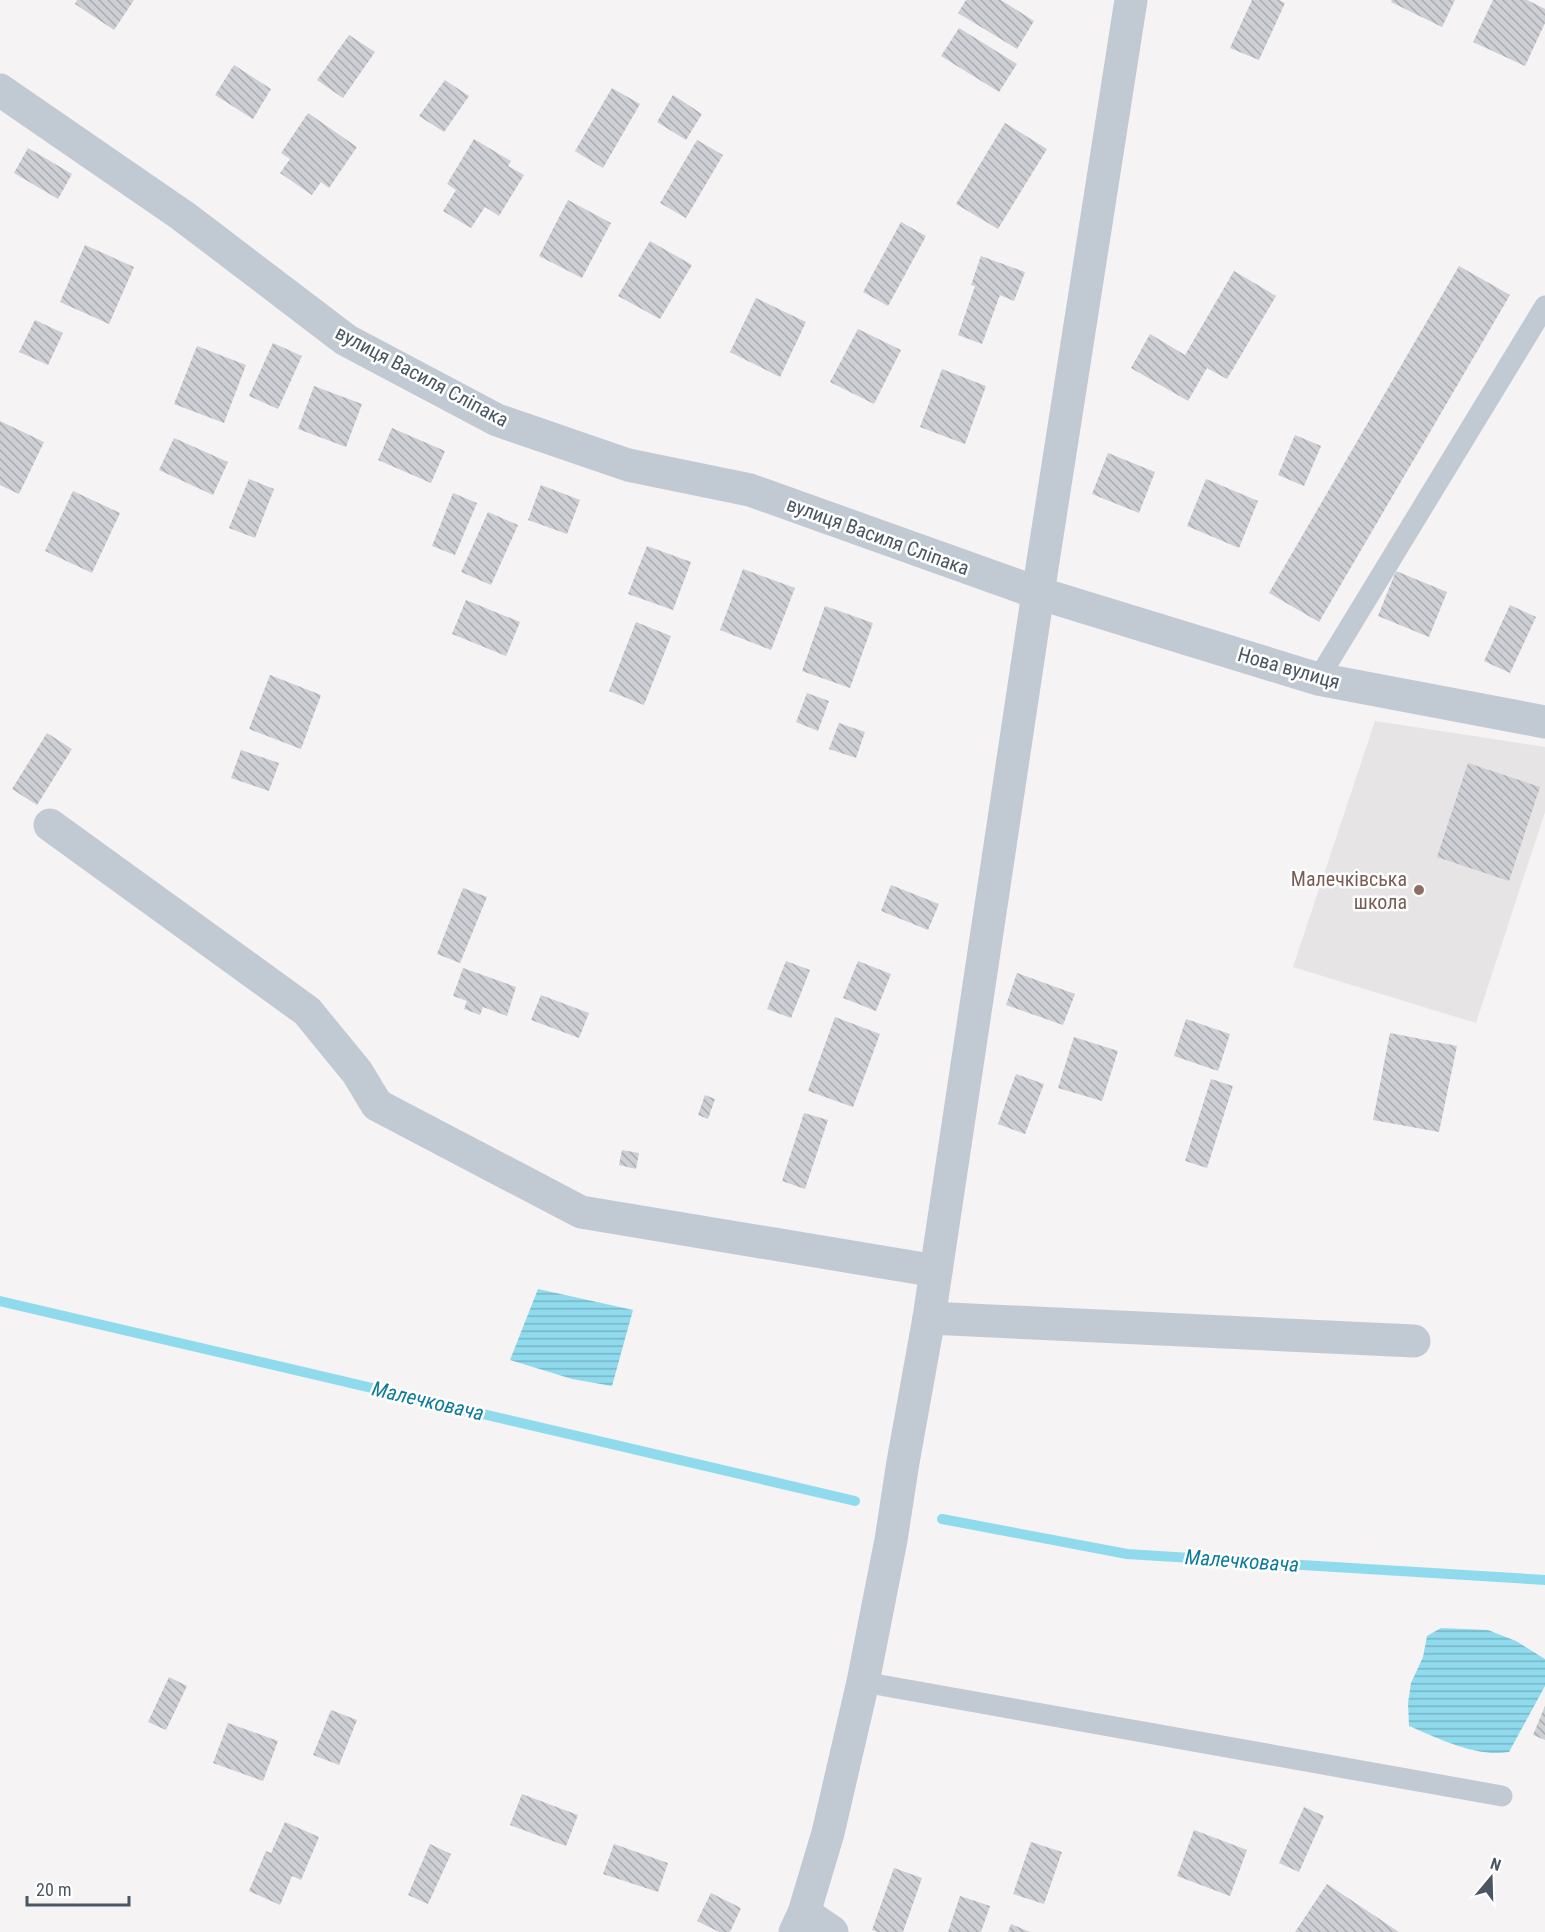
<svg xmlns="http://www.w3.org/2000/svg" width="1545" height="1932" font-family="'Roboto Condensed',sans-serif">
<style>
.education{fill:#e6e4e5}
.water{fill:url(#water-rules)}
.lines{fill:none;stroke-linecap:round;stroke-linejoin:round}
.stream{stroke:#90daee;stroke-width:10}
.building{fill:url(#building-back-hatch)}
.service{stroke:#c1cad2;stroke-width:21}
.minor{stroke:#c1cad2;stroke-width:33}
.tertiary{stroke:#c1cad2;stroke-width:33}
.education-dot{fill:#8d6e63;stroke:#fff;stroke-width:2}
.labels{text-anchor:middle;stroke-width:5;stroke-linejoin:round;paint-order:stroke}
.street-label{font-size:20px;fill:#4a5661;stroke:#fff}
.education-label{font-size:20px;fill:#785e54;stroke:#fff;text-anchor:end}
.water-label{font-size:21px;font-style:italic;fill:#0c7c9b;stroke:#fff}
</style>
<defs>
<pattern id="water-rules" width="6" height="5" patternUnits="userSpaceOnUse" patternTransform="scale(1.5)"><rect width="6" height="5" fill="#90daee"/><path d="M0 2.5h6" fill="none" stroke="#78b4c4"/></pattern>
<pattern id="building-back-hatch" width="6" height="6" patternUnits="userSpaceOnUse" patternTransform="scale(1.5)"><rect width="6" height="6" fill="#cdcfd5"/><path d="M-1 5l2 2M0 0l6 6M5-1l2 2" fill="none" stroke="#a8abb0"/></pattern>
</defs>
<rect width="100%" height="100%" fill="#f5f3f3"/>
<polygon class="education" points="1375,721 1545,747 1545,812 1476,1023 1293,967"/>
<g class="water">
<polygon points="538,1289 633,1310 612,1386 572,1379 510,1360"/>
<path d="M1441 1628 1488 1630 1516 1641 1545 1659V1686L1509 1752C1477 1758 1438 1738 1409 1726L1408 1703 1411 1683 1423 1657 1427 1636Z"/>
</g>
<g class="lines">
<g class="stream">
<polyline points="0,1301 855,1501"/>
<polyline points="942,1519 1127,1554 1545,1580"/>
</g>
</g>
<g class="building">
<polygon points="77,0 134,0 114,30 75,4"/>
<polygon points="966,0 1001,0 1034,21 1017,49 958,13"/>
<polygon points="1252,0 1279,0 1285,3 1259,60 1230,48"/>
<polygon points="1392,0 1455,0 1442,27 1391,2"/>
<polygon points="1493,0 1527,0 1545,9 1545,23 1525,66 1473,42"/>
<polygon points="959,28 1017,64 999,92 941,56"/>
<polygon points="349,35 375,52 343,98 317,80"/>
<polygon points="234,65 271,89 253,119 215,95"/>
<polygon points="445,80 469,96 444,132 419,116"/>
<polygon points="612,88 640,104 603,168 575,151"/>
<polygon points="673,95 702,114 686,140 657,122"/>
<polygon points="308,113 357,147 329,188 321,182 312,195 280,173 290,159 281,153"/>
<polygon points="1005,123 1047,149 998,229 956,204"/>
<polygon points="474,139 511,161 508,166 524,175 499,216 485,207 471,228 443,211 456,190 447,184"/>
<polygon points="697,140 723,155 686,218 660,203"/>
<polygon points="28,148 72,174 58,199 14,173"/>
<polygon points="568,200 611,223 582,278 539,256"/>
<polygon points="901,222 926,236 888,306 863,292"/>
<polygon points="650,241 692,265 660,319 618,296"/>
<polygon points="85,245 134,267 109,324 60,302"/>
<polygon points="981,256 1025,272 1014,301 1000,295 982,344 958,335 975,286 971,285"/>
<polygon points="1459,266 1510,295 1319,622 1269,593"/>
<polygon points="1234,271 1276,296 1227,379 1207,368 1188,401 1131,368 1150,334 1185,355"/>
<polygon points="756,298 806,322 780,377 730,352"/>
<polygon points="35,320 63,333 48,365 19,352"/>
<polygon points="858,329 901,350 874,404 830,382"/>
<polygon points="273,343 302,356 278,409 249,396"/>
<polygon points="197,346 246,365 224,423 174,404"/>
<polygon points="942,369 986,386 965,444 920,427"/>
<polygon points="314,386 362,404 346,447 298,429"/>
<polygon points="0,421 44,442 19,494 0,485"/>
<polygon points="392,428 445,451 431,483 378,460"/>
<polygon points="1295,435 1321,446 1304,486 1278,475"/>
<polygon points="174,438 228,462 213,495 159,470"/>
<polygon points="1108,453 1155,472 1139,513 1092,494"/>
<polygon points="249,479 274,489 255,538 229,528"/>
<polygon points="1206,479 1258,501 1239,548 1187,526"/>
<polygon points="541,485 580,500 567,534 528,520"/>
<polygon points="73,491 120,513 92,573 45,551"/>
<polygon points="453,493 477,503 455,555 432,546"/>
<polygon points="488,512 518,525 491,585 461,572"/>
<polygon points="647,546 691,562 673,610 628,594"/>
<polygon points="743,569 795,588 771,650 720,630"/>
<polygon points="1396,571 1447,592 1429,637 1378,616"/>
<polygon points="466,600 520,622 506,656 452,634"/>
<polygon points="1510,605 1536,617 1510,673 1484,661"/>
<polygon points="825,606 873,623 850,688 802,671"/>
<polygon points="636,622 671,636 644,705 609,691"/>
<polygon points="270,675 321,695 301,749 249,729"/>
<polygon points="807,693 829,701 818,731 796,722"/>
<polygon points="839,723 865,732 856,758 829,749"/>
<polygon points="47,733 72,749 37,805 12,789"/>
<polygon points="241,750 279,763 269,791 231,778"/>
<polygon points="1468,763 1540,787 1509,881 1437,857"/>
<polygon points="891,885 939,904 928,930 881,911"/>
<polygon points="463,888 487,897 460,963 437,954"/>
<polygon points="786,961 810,970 791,1018 767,1009"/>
<polygon points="858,961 891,974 876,1011 843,998"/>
<polygon points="463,968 516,987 507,1016 483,1007 480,1015 464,1009 467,1001 453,996"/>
<polygon points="1017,973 1075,994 1063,1025 1006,1005"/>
<polygon points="541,995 589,1013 579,1038 531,1020"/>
<polygon points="835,1017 880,1034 853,1107 808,1091"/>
<polygon points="1186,1019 1230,1034 1218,1071 1174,1056"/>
<polygon points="1390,1033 1457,1046 1439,1132 1373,1120"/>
<polygon points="1074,1037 1118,1051 1102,1101 1058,1088"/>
<polygon points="1016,1074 1044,1084 1025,1134 998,1124"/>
<polygon points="1211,1079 1233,1086 1207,1168 1185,1161"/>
<polygon points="705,1095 715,1099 708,1119 698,1115"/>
<polygon points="804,1113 828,1120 805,1189 782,1181"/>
<polygon points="622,1150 639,1153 636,1169 619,1165"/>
<polygon points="169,1677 187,1686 166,1730 148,1722"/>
<polygon points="1545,1706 1545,1740 1533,1735"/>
<polygon points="331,1710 357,1720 339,1765 313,1755"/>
<polygon points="228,1723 278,1741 263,1781 213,1763"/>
<polygon points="522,1794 578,1815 566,1846 510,1825"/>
<polygon points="1304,1807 1324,1816 1299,1872 1279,1863"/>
<polygon points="285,1822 319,1837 301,1880 292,1876 280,1905 249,1891 266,1851 271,1853"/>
<polygon points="1194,1830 1247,1850 1230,1896 1177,1876"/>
<polygon points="1031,1842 1062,1852 1044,1904 1013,1894"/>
<polygon points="430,1844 451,1854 428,1904 408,1895"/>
<polygon points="614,1844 668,1863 658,1892 603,1874"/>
<polygon points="894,1868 922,1878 903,1932 878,1932 872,1930"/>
<polygon points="1327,1884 1399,1932 1295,1932"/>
<polygon points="711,1893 741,1908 730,1932 719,1932 697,1921"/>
<polygon points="960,1896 990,1906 981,1932 948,1932"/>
<polygon points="1011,1924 1030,1932 1008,1932"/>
</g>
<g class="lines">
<g class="service">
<polyline points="1318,679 1545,306"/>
<polyline points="863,1682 1502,1796"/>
</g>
<g class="minor">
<polyline points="0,90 183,216 346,340 497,420 628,465 750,490 1038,593 1318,679 1545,722"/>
<polyline points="50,825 307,1011 357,1072 377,1105 581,1212 936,1271"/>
<polyline points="929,1318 1414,1341"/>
<polyline points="804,1913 832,1932"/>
</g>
<polyline class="tertiary" points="795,1932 804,1913 828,1833 863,1682 891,1540 903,1462 929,1318 1038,593 1131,0"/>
</g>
<circle class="education-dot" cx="1419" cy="890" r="6"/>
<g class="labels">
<g class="street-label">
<text transform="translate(422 376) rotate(28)" y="7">вулиця Василя Сліпака</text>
<text transform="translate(878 536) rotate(20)" y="7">вулиця Василя Сліпака</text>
<text transform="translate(1289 668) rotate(16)" y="7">Нова вулиця</text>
</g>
<g class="education-label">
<text x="1407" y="886">Малечківська<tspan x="1407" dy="23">школа</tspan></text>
</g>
<g class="water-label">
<text transform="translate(428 1401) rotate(13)" y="7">Малечковача</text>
<text transform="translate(1242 1561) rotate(4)" y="7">Малечковача</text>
</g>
</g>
<g transform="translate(1491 1878) rotate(19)" stroke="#ffffff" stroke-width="4.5" paint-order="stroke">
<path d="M0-4.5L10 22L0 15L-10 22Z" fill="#4a5661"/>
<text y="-9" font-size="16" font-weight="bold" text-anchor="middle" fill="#4a5661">N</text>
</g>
<path d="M27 1896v9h102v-9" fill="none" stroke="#4a5661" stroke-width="3"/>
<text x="36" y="1896" font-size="18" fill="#4a5661" stroke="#ffffff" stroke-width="4.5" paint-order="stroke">20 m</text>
</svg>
